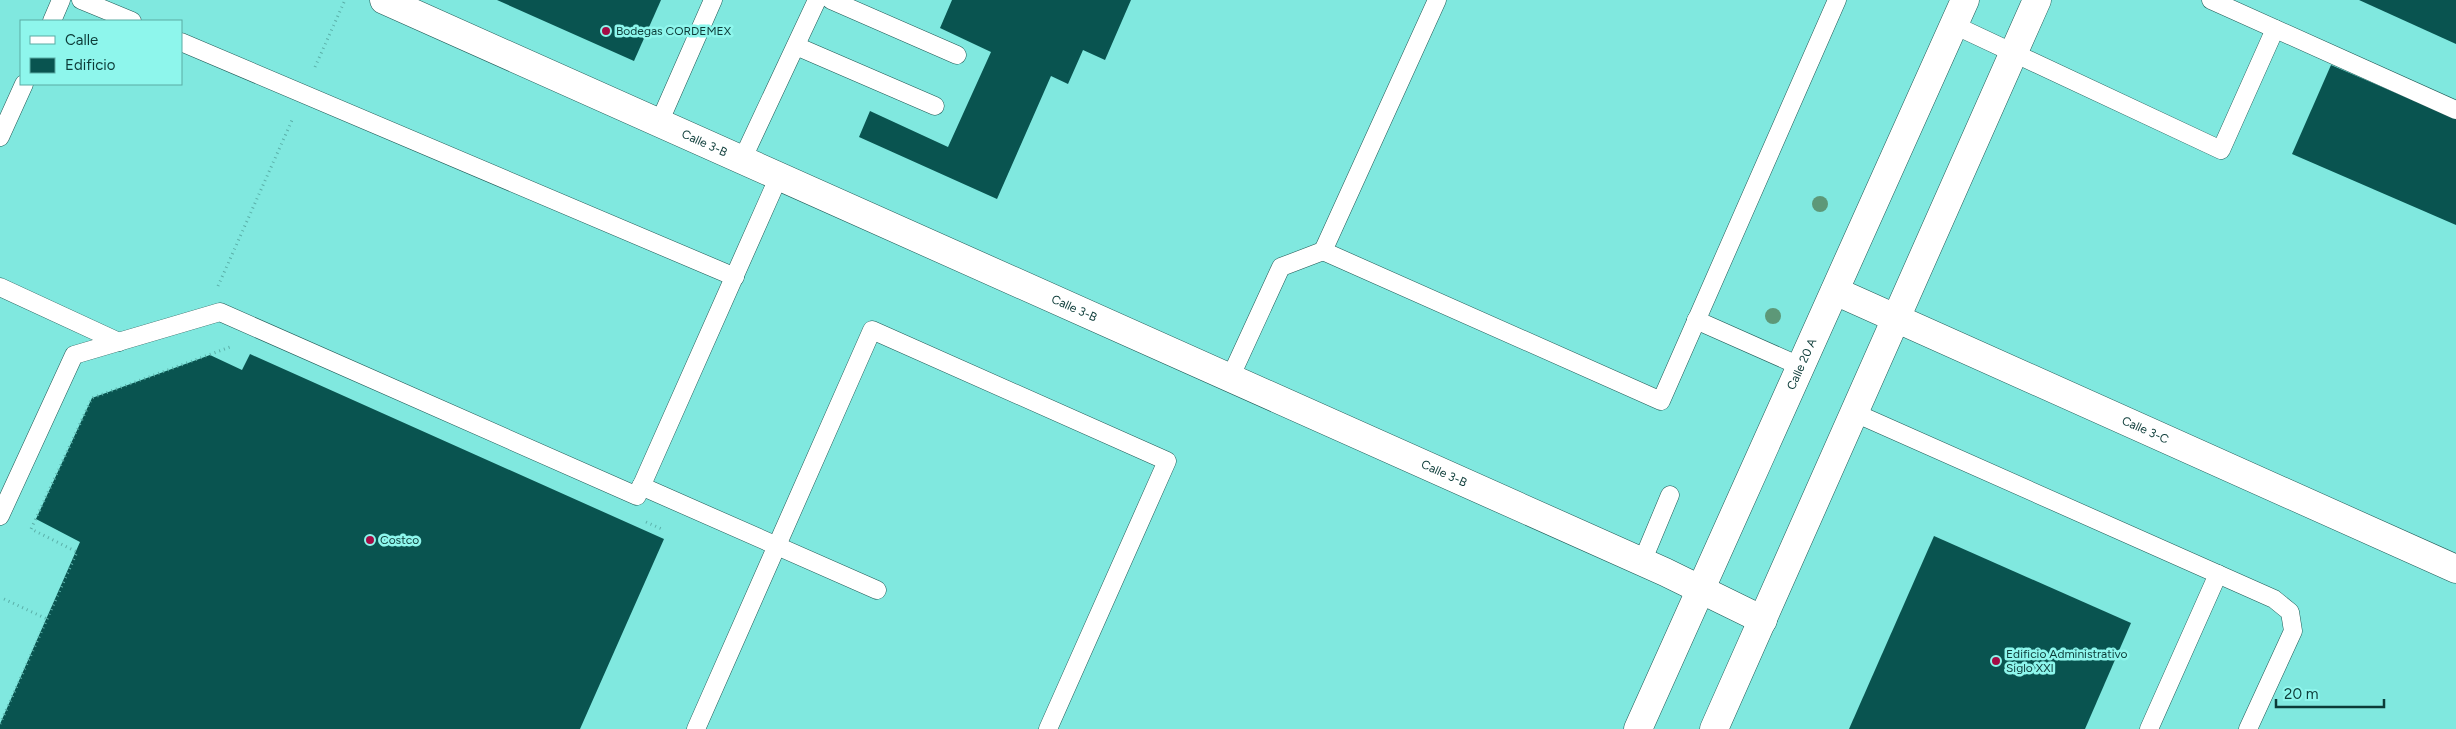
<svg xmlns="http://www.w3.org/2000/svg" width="2456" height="729" font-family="Figtree,sans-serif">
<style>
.building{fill:#095450}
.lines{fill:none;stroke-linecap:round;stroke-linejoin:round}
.lane-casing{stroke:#1f5854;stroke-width:19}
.street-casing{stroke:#1f5854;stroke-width:29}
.secondary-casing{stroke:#1f5854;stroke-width:29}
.path{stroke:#5ab0a9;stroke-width:3;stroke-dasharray:1 4;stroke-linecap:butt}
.lane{stroke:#fff;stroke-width:18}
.street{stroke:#fff;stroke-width:28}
.secondary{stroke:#fff;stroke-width:28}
.tree{fill:#5d9878}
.poi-dot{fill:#a40c45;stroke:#8ef6ec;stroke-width:2}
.labels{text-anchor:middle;stroke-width:5;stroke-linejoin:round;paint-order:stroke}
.poi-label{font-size:12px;fill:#0c3b38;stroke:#8ef6ec;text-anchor:start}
.street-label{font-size:12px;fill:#0c3b38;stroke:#8ef6ec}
</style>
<rect width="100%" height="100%" fill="#80e8df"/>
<g class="building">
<polygon points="497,0 661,0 634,61"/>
<polygon points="952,0 1131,0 1105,60 1083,50 1068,84 1051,76 997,199 859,137 870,111 948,147 991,52 940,28"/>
<polygon points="2359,0 2456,0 2456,44"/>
<polygon points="2331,65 2456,119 2456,225 2292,154"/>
<polygon points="250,354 664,539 580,729 0,729 0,724 80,542 36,519 92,398 210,355 242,370"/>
<polygon points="1934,536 2131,623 2085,729 1849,729"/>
</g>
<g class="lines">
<g class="lane-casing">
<g id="lane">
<polyline points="81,0 132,21"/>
<polyline points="831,0 957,55"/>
<polyline points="2211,0 2456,110"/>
<polyline points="52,21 61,0"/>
<polyline points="1954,25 2221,150 2275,29"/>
<polyline points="181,42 735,277"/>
<polyline points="796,46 935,106"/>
<polyline points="659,123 713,0"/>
<polyline points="0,137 24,84"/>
<polyline points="742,160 817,0"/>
<polyline points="1323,251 1437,0"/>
<polyline points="0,287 119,342"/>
<polyline points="1696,320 1802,367"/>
<polyline points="1230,378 1281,267 1323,251 1661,401 1837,0"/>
<polyline points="1855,413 2274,599 2290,612 2293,631 2248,729"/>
<polyline points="641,486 877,590"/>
<polyline points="0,516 74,355 220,312 637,496 779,176"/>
<polyline points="1642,562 1670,495"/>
<polyline points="696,729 872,330 1167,461 1048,729"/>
<polyline points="2149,729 2218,574"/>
</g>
</g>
<g class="street-casing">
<g id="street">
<path id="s1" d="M384 0 1665 572 1763 620"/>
<path id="s2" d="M1835 291 2456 569"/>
</g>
</g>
<g class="secondary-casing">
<g id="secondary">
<path id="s3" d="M1638 729 1965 0"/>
<polyline points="1714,729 2037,0"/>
</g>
</g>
<g class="path">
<polyline points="315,67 345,0"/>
<polyline points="218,286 293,118"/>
<polyline points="646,522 664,530"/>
<polyline points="4,599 47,619"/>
<polyline points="0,724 77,552 31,529 92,398 230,347"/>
</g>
<use href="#lane" class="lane"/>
<use href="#street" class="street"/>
<use href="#secondary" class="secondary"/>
</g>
<g class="tree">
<circle cx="1820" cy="204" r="8"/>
<circle cx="1773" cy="316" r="8"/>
</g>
<g class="poi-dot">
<circle cx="606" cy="31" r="5"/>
<circle cx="370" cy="540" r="5"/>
<circle cx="1996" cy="661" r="5"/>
</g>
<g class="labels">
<g class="poi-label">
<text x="616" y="35">Bodegas CORDEMEX</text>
<text x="380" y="544">Costco</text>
<text x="2006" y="658">Edificio Administrativo<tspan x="2006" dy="14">Siglo XXI</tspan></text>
</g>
<g class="street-label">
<text dy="4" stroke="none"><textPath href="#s1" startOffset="351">Calle 3-B</textPath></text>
<text dy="4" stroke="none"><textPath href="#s1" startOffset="756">Calle 3-B</textPath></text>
<text dy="4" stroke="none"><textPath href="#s3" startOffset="400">Calle 20 A</textPath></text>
<text dy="4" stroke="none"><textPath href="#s2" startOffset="340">Calle 3-C</textPath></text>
<text dy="4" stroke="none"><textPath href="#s1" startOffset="1161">Calle 3-B</textPath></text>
</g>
</g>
<rect x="20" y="20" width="162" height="65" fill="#8ef6ec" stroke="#5aaba4"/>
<rect x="30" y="36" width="25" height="8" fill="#ffffff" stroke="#5aaba4"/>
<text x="65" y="45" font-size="15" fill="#0c3b38">Calle</text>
<rect x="30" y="58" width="25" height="15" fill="#095450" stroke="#5aaba4"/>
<text x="65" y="70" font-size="15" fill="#0c3b38">Edificio</text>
<path d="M2276 699v8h108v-8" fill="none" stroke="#0c3b38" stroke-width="2.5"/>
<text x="2284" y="699" font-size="15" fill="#0c3b38" stroke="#8ef6ec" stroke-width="4" paint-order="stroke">20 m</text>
</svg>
